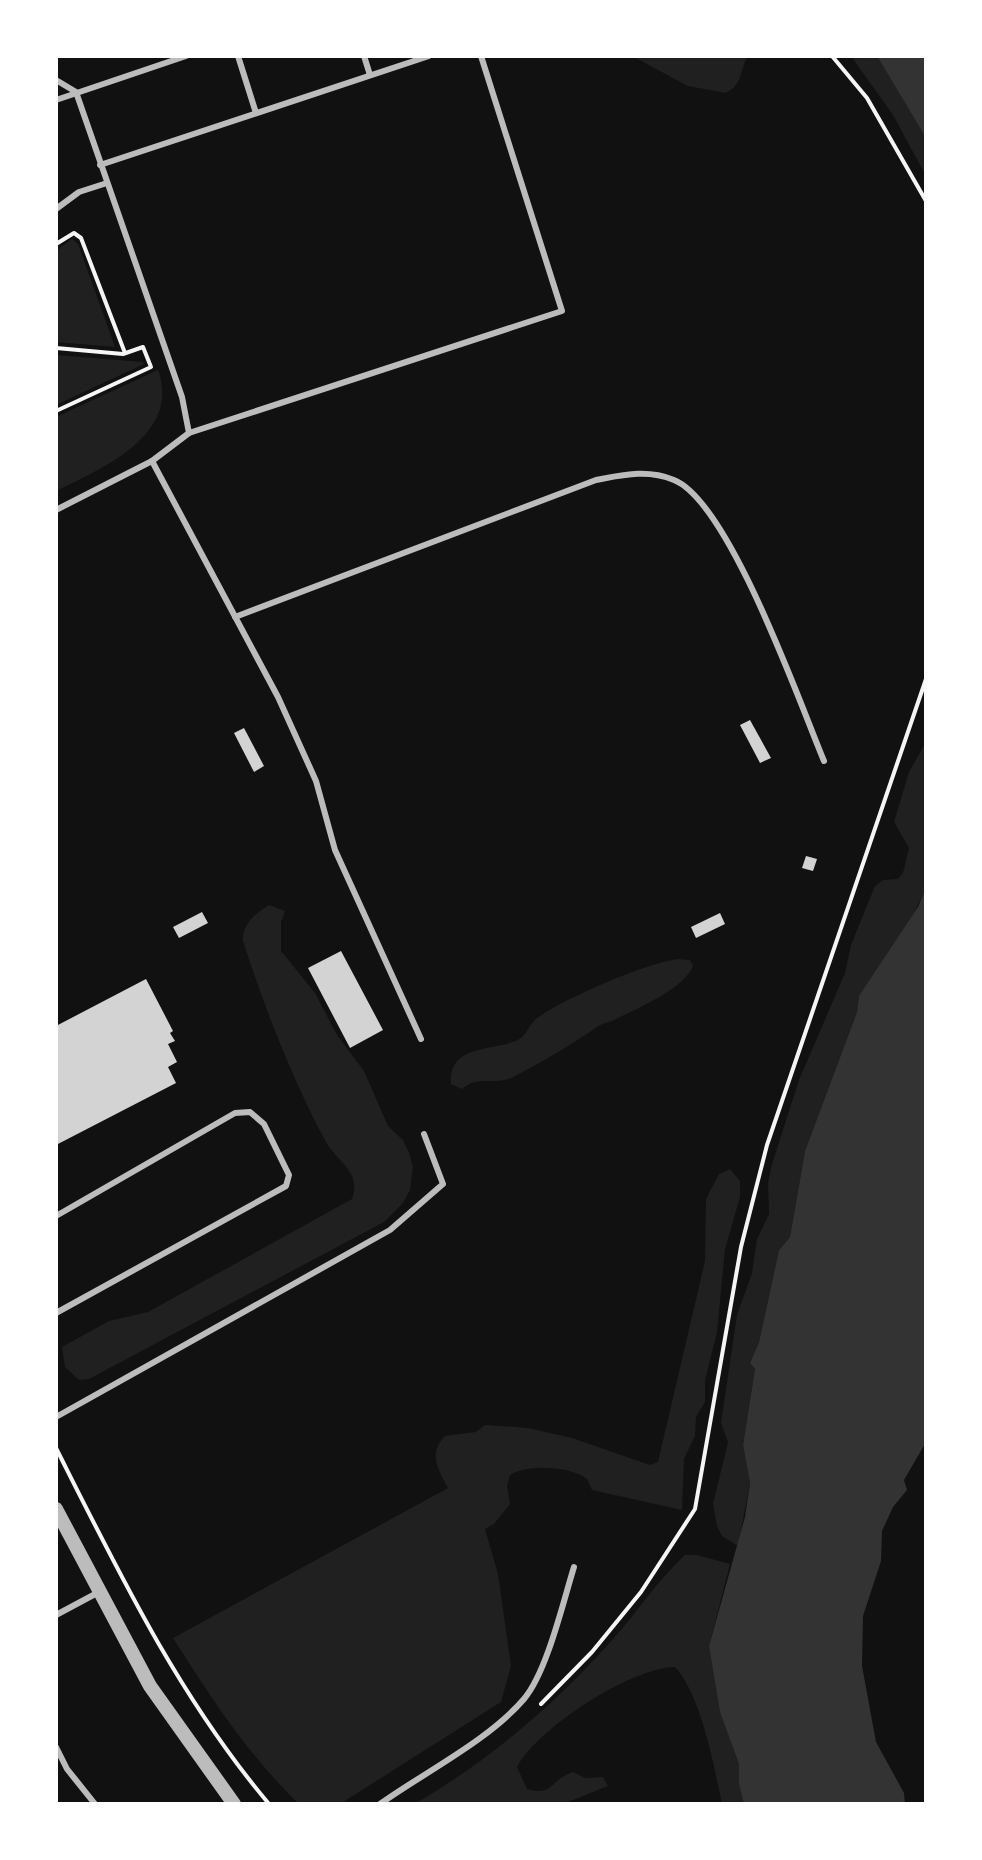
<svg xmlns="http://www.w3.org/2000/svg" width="982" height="1860" font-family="Overpass,sans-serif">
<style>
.green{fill:#202020}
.water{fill:#333}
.building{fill:#d3d3d3}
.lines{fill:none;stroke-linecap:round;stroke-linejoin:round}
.path{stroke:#f5f5f5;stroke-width:4}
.service{stroke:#bcbcbc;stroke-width:6}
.tertiary{stroke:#bcbcbc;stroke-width:14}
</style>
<rect width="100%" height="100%" fill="#111"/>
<g class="green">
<path d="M632 56H748C739 71 744 83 726 93L688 86Z"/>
<polygon points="851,56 877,56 926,138 926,176 893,115"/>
<polygon points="72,239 78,244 115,347 56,342 56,251"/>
<polygon points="56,355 143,362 144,364 56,405"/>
<path d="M158 370C182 435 101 469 56 491V417Z"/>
<polygon points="926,742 925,890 907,928 859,996 857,1012 805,1151 790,1237 779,1250 759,1342 750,1363 755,1369 743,1445 750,1483 738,1546 722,1536 717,1526 713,1504 728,1442 721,1423 737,1315 752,1273 757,1239 769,1214 768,1183 772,1164 799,1080 845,973 851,945 875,886 883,880 898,879 903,873 909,848 894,822 909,772"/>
<path d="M269 905 285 911 281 922V951L315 993 337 1035 364 1071 388 1126 403 1140 409 1153 413 1167 410 1190 403 1203 384 1222 89 1379 79 1380 65 1367 62 1347 109 1321 148 1312 352 1199C362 1172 338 1163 326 1142 292 1079 265 1009 243 941 242 924 256 913 269 905Z"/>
<path d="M677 959 690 960 693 966C684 989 636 1009 614 1020 608 1023 602 1023 597 1027 569 1046 543 1062 513 1077 493 1087 480 1074 462 1089L451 1084C447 1041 501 1052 521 1038 527 1033 530 1024 536 1019 564 998 642 965 677 959Z"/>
<path d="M730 1169 740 1181V1197L725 1249 717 1332 705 1380V1402L696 1417 695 1436 684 1459 682 1510 592 1490 587 1479C570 1466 528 1464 510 1475L507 1486 510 1504 494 1524 485 1529 498 1574 511 1666 501 1702 340 1804H299C248 1755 211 1698 173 1638L448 1488C438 1470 428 1453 445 1436L476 1432 485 1425 528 1428 572 1438 650 1465 658 1462 705 1261 706 1199 719 1174Z"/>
<path d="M685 1555H697L730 1564 709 1646 720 1711 739 1764V1784L744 1804H722C714 1766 701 1695 675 1667 630 1668 538 1728 517 1767L527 1789C554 1797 550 1779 573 1772L585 1778 603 1777 608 1786 563 1804H415C489 1760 556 1704 613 1639 638 1611 657 1581 685 1555Z"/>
</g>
<g class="water">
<polygon points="877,56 926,56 926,138"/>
<polygon points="926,867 926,1442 904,1480 907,1490 893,1507 882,1531 881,1561 863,1616 862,1666 876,1742 904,1793 905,1804 744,1804 739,1784 739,1764 720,1712 709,1646 745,1517 750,1483 743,1445 755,1369 750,1363 759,1342 779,1250 790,1237 805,1151 857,1012 859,996 918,907 925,890"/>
</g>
<g class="building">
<polygon points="750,720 771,758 760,763 740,725"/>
<polygon points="244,728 264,766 254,772 234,733"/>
<polygon points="806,856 817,859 813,871 802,868"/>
<polygon points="202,912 208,923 179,938 173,927"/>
<polygon points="720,913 725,924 696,938 691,927"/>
<polygon points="341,951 383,1030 350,1048 308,968"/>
<polygon points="146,979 173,1031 170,1033 175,1041 168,1044 177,1062 168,1067 176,1083 56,1145 56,1026"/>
</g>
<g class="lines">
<g class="path">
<polyline points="832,56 867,98 926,201"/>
<polyline points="56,244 74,233 81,238 125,353"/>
<polyline points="56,348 123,354 143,347 151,367 56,411"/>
<path d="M56 1448C119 1573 179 1697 269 1804"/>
<polyline points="541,1704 592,1652 641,1592 695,1509 741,1247 767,1145 926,679"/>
</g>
<g class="service">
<polyline points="238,56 256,113"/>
<polyline points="364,56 370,75"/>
<polyline points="56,80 76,92 182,397 189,433 152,461 56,510"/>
<polyline points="56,100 186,56"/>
<polyline points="100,165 429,56"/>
<polyline points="56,209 79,192 107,183"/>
<polyline points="189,433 562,311 481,56"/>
<polyline points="152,461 278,697 316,781 335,850 421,1039"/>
<path d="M235 617 596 480C623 475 647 469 674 480 729 502 799 701 824 761"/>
<polyline points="56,1216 235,1113 250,1112 264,1124 289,1175 286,1186 56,1313"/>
<polyline points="56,1417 390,1230 443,1184 424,1134"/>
<polyline points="56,1615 99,1592"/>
<polyline points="56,1747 67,1769 95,1804"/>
<path d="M380 1804C425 1772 489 1740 524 1699 547 1672 563 1602 574 1567"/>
</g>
<polyline class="tertiary" points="56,1509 150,1686 234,1804"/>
</g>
<rect width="982" height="1860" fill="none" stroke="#ffffff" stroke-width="116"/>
</svg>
